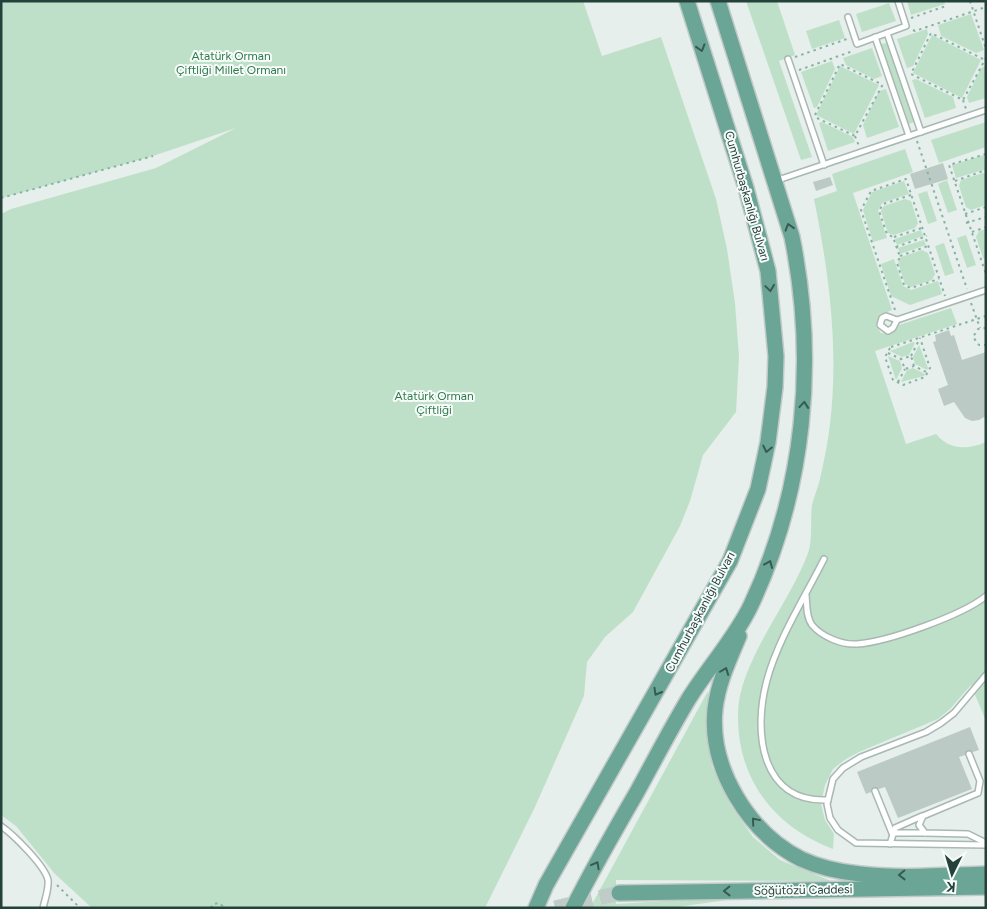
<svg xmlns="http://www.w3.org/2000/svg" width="987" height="909" font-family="Figtree,sans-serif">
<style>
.green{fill:#bfe0c8}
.building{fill:#bbcac4}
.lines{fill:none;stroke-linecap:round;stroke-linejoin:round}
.primary-tunnel{stroke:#bfccc8;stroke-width:15;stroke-dasharray:15 8;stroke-linecap:butt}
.lane-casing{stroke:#a8b8b2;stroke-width:8}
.primary-casing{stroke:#c2cac8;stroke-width:18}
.path{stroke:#86b3a5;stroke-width:2;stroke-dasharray:2.5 4;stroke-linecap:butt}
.lane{stroke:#fff;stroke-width:5}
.primary{stroke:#6aa596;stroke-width:15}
.oneway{stroke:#365b51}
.labels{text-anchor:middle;stroke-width:4;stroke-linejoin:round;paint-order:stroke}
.park-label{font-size:12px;fill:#2d7a4b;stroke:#f7fbf9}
.street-label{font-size:12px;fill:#24423a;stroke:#f7fbf9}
</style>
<rect width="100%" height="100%" fill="#e6efeb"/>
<g class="green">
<polygon points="1,1 583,1 602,56 661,37 716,199 727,249 735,303 739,357 736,412 703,455 690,501 680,526 633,612 605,637 587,662 584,696 535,807 485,908 92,908 55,874 16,826 1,815 1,214 11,209 156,168 236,128 153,156 1,198"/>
<polygon points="746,1 777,1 795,55 779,61 812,157 801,160"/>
<polygon points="907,1 944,1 945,4 911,15"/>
<polygon points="889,3 896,21 862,32 856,14"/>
<polygon points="971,14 984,50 976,53 941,36 938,25"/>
<polygon points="839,20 845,38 812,49 806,31"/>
<polygon points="927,29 928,34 913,66 907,68 897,39"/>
<polygon points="932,35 981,60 962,98 913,73"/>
<polygon points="887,43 914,122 909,124 881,44"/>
<polygon points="872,48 882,76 874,79 846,65 843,58"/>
<polygon points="832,61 835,69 817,107 814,108 801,72"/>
<polygon points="840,66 879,85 854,134 816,115"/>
<polygon points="986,66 986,98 969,103 967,97 981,68"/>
<polygon points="916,79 953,97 956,108 925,118 912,80"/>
<polygon points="886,89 899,127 867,138 863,125 879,91"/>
<polygon points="822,122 853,137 855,142 828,151 819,123"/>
<polygon points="986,122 986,147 939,163 931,140"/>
<path d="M905 149 913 172 853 193 892 310 879 315 876 326 881 333 889 334 896 330 899 325 951 308 957 324 875 351 906 444 936 434C949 450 968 450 986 442V721L971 685 950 709 938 719 859 752 846 759 833 769 825 785 821 804 825 820 834 834 833 849C774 827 737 779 738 714 738 663 790 603 808 553 813 539 810 520 812 505 814 496 818 488 820 479 824 461 828 442 830 424 839 348 829 273 814 199L837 191 832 174Z"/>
<polygon points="984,155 986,171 983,170 956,178 952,165"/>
<polygon points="983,173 986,174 986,205 971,210 966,207 959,186 961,180"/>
<polygon points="947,180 957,210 948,213 938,184"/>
<polygon points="904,181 909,194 882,203 878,211 887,238 873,242 863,210 872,192"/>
<polygon points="927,191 937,221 928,224 918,194"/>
<polygon points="905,199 911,201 918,223 915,228 894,235 888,233 881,211 884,206"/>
<polygon points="986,229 986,260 983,258 976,237 979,231"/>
<polygon points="921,230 923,236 897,245 895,239"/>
<polygon points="966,235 976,265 967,268 957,238"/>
<polygon points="924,240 926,245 900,254 898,248"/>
<polygon points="944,243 954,273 945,276 935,246"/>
<polygon points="922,250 928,253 935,274 932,280 911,287 905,284 898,263 901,257"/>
<polygon points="894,259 903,286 911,290 938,281 942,294 910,305 891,296 881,264"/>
<polygon points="913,342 915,343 909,355 902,357 890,351"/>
<polygon points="919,345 928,368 927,370 915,364 913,357"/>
<polygon points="888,356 900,361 902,368 896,380"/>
<polygon points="913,368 925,374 924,376 901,382 907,370"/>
<polygon points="708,691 712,766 730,804 753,837 780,860 831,881 616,880 616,904 719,898 727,900 670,908 590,908"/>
</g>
<g class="building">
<polygon points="943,163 948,179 915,189 910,174"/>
<polygon points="830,177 833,185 816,191 813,182"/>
<polygon points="949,330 951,336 954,335 962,360 986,352 986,416 979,420 972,421 965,418 954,402 944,406 938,389 948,385 933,342 936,341 935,335"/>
<polygon points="970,727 979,750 973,752 968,750 965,755 959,757 972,789 898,818 885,787 879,789 874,787 871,792 866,794 857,772"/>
</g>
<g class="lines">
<polyline class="primary-tunnel" points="555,908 619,893"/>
<g class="lane-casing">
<g id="lane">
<polyline points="848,17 857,44 906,26 898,1"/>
<polyline points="887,33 921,132"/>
<polyline points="875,37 909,136"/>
<polyline points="788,59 824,165"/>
<polyline points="775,181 986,110"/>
<polygon points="886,316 897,320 893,328 888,331 880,325 882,318"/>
<polyline points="897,320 986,290"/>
<path d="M824 559C805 597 778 639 767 680 753 731 760 803 828 800"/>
<path d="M806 595C807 605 806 617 812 625 822 637 842 645 857 644 887 642 963 615 986 596"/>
<polyline points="986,675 954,713 941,723 926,732 861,757 843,768 833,779 827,804 830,818 838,830 856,843 986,845"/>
<polyline points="969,754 980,781 978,793 923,816 919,825 925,833 968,834 986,843"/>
<polyline points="875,791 892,833 925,833"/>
<path d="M1 826C14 835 45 866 48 880 49 889 45 899 43 908"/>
<polyline points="890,844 895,828 922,816"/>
</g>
</g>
<g class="primary-casing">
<g id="primary">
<path d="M739 636C729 660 718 683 715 709 709 768 748 832 801 859 818 867 841 872 860 874 901 879 945 875 986 874"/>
<polyline points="619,893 986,887"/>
<polyline points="536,908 546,885 730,561 758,489 768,442 775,387 776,356 768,271 746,188 687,1"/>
<path d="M573 908C593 868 615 830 637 792 654 761 670 730 688 700 707 669 736 637 751 605 805 490 817 361 792 237L718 1"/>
</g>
</g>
<g class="path">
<polyline points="970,1 986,49"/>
<polyline points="911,18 946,6"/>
<polyline points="913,30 915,31 986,7"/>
<polyline points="795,57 847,39"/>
<polyline points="983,59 931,33 911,74 963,100 986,58"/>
<polyline points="799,70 853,51"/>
<polyline points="963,100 966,109"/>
<polyline points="815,115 840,64 881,84"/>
<polyline points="817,118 855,136 883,84"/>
<polyline points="855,136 859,146"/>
<polyline points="917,141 967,289"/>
<polyline points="986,154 949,165 986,274"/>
<polyline points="955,181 983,171 986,173"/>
<polyline points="911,195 883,204 879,211 887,234 893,237 900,257 897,263 904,285 911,288 939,279"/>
<polyline points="1,198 153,156"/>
<polyline points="965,214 986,207"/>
<polyline points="966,223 986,217"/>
<polyline points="972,232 986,227"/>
<polyline points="894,237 922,228"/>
<polyline points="896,247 927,236"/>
<polyline points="900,256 928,246"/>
<polyline points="971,303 980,328"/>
<polyline points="895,310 861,210 871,191 906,179 945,296"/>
<polyline points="986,328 978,329 973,337 979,345 986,345"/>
<polyline points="891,347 986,316"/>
<polyline points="890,348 885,357 893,380 903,385 925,377 930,368 920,338"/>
<polyline points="888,353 901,359"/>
<polyline points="911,356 920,338"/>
<polyline points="914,366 911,356 901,359 905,369 914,366 928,373"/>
<polyline points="898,382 905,369"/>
<polyline points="57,885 80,908"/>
<polyline points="211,908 213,904 219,903 225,908"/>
</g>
<use href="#lane" class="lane"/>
<use href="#primary" class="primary"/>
</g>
<defs><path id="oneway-chevron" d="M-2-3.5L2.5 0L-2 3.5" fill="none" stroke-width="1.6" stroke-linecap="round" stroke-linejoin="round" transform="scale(1.25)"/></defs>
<g class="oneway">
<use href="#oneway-chevron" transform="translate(701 48) rotate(73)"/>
<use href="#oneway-chevron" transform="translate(789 227) rotate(-107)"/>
<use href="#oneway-chevron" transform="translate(770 288) rotate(82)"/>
<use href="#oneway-chevron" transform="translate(804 405) rotate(-85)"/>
<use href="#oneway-chevron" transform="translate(767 449) rotate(102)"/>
<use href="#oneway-chevron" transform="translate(769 564) rotate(-67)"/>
<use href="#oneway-chevron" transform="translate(725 671) rotate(-69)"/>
<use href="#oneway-chevron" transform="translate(657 692) rotate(120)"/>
<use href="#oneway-chevron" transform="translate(755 821) rotate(-130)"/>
<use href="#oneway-chevron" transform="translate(596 865) rotate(-61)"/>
<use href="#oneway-chevron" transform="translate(902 875) rotate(179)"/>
<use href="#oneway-chevron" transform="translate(727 891) rotate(179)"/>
</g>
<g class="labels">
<g class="park-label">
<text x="231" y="60">Atatürk Orman<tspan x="231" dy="14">Çiftliği Millet Ormanı</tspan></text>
<text x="434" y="400">Atatürk Orman<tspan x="434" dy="14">Çiftliği</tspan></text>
</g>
<g class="street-label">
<text transform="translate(747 196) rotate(74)" y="4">Cumhurbaşkanlığı Bulvarı</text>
<text transform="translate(700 612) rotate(-62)" y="4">Cumhurbaşkanlığı Bulvarı</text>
<text transform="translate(803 890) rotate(-1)" y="4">Söğütözü Caddesi</text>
</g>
</g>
<rect width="987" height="909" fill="none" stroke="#24423a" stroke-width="5"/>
<g transform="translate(952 874) rotate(185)" stroke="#f7fbf9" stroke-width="4" paint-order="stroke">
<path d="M0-4L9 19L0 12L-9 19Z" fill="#24423a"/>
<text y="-8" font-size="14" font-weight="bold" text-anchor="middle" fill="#24423a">K</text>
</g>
</svg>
